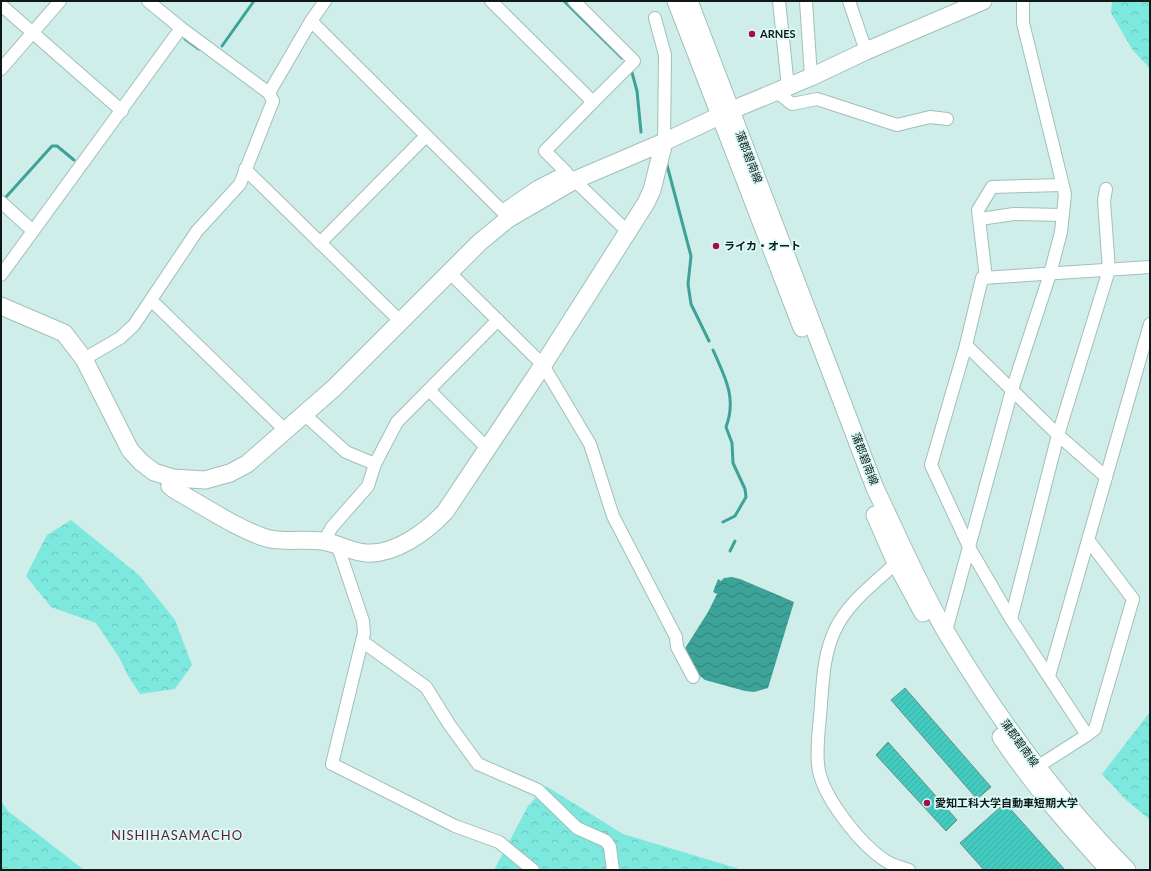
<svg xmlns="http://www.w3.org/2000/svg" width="1151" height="871" font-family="Lato,'Noto Sans JP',sans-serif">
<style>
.forest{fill:url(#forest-crowns)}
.water{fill:url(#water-waves)}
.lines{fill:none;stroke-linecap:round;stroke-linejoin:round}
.stream{stroke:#3da298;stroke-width:3}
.building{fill:url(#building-hatch);stroke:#718d8a}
.street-casing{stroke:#a1bfbb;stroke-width:14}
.secondary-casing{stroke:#a1bfbb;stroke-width:19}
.street{stroke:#fff;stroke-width:12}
.secondary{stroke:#fff;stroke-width:17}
.poi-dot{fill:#a40d49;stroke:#dcfbf7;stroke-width:1.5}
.labels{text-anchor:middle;stroke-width:3.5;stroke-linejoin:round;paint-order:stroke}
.poi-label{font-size:11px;font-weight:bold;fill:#0e1918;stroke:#dcfbf7;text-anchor:start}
.street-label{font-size:11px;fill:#0e1918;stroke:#dcfbf7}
.quarter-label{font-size:13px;letter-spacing:1px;fill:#601c2f;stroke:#dcfbf7}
</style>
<defs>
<pattern id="forest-crowns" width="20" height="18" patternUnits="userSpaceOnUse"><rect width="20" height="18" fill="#7de8dd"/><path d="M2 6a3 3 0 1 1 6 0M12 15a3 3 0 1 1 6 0" fill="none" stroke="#6bc6bd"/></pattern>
<pattern id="water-waves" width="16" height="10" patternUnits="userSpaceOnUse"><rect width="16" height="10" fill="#3da298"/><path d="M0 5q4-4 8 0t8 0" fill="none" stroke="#32837b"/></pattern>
<pattern id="building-hatch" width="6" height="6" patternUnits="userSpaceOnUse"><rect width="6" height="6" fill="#43cbc0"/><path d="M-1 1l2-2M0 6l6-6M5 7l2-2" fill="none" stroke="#3aaea4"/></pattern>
</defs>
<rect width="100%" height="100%" fill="#cfeeea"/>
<g class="forest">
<polygon points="1112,1 1150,1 1150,69 1132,49 1111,13"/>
<polygon points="71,520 139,575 175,620 192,665 175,689 140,694 127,674 119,657 96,623 51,607 26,576 47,535"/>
<polygon points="1150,712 1150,820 1125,799 1102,774"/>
<polygon points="546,786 623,834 743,870 494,870 528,806"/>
<polygon points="1,801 8,811 84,870 1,870"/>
</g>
<polygon class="water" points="732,577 740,579 794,602 768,688 754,692 745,691 705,680 695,672 684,650 708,612 717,594 713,592 718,579 721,581 724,578"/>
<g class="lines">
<g class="stream">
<polyline points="564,1 622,58"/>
<polyline points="185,39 199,49"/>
<polyline points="222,46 254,1"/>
<polyline points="631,69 637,91 641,132"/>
<polyline points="667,165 691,256 688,284 691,304 709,341"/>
<polyline points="6,197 52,146 57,146 74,160"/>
<path d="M713 350C725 377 737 398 726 427L732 443 733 463 745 489 746 497 735 516 723 522"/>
<polyline points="730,551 735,541"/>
</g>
</g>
<g class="building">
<polygon points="905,688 991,787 977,799 891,700"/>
<polygon points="888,742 957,820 946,831 876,755"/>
<polygon points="1005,803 1065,870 984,870 960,843"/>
</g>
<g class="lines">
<g class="street-casing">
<g id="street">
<polyline points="574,1 634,61 593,102"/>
<polyline points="779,1 788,87"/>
<polyline points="806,1 811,77"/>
<polyline points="849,1 866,51"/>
<polyline points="1,5 122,111"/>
<polyline points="655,18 665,55 664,142"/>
<polyline points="311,21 502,211 537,187 566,172 545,151 593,102 491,1"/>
<polyline points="1,69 60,1"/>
<polyline points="777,92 792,104 817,99 897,125 930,117 947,119"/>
<polyline points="269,93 311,21 325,1"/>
<polyline points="245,169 401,322"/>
<polyline points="570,176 628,232"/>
<polyline points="1,202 33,231"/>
<polyline points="980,219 1014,214 1063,215"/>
<polyline points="320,243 426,136"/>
<polyline points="450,273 543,365 590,444 613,516 676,637 677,647 693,677"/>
<polyline points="1,275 181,28"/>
<polyline points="986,278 978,210 992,187 1062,185"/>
<polyline points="151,300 286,431"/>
<polyline points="966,345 1058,435 1106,477"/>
<polyline points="84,359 120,338 134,325 197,231 240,184 273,101 269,93 181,28 148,1"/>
<polyline points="429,390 488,449"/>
<polyline points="305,415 346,452 375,464"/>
<polyline points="324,541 332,527 368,486 375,464 397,422 498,320"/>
<polyline points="1089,541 1133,599 1095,729 1087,735 1011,619 970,549 931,465 966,345 982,278 1150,267"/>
<polyline points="338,547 363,621 364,633 332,764 455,826 499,842 533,870"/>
<path d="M896 563C875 583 848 602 835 630 824 653 823 678 821 704 820 723 816 744 818 764 820 795 861 845 886 861 893 866 902 867 909 870"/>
<polyline points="1011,619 1058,435 1109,270 1104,201 1106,189"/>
<polyline points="946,631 1012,390 1050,274 1061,232 1065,194 1023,23 1023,1"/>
<polyline points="363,642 426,687 449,724 478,764 538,790 577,828 606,841 610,847 613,870"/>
<polyline points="1049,676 1150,324"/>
<polyline points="1037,767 1087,735"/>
</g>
</g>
<g class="secondary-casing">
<g id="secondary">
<polyline points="676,1 802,328"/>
<path d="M689 1 875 488C898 536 919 586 946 632 997 718 1057 799 1127 870"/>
<polyline points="1,306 64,333 84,359 130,450 141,462 154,472 173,478 205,480 230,473 247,464 334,388 480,242 508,219 575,180 664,142"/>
<path d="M173 478 170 486 175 490C200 504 244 533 270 539 287 542 305 539 322 541 337 543 351 552 366 553 395 555 426 532 445 512L543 365 646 203 652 190 664 142 732 110 811 77 866 51 983 1"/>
<polyline points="875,515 896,563 923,613"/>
<path d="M1001 737C1033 785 1070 827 1109 870"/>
</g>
</g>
<use href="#street" class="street"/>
<use href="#secondary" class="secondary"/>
</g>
<g class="poi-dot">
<circle cx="752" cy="34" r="4"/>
<circle cx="716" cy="246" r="4"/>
<circle cx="927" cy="803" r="4"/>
</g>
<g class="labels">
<g class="poi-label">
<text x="760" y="38">ARNES</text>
<text x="724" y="250">ライカ・オート</text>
<text x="935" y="807">愛知工科大学自動車短期大学</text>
</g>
<g class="street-label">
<text transform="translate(749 157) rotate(69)" y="4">蒲郡碧南線</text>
<text transform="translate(865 459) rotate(69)" y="4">蒲郡碧南線</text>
<text transform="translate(1020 743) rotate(54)" y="4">蒲郡碧南線</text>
</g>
<g class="quarter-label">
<text x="177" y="840">NISHIHASAMACHO</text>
</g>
</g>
<rect width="1151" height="871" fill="none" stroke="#0e1918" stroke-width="4"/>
</svg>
